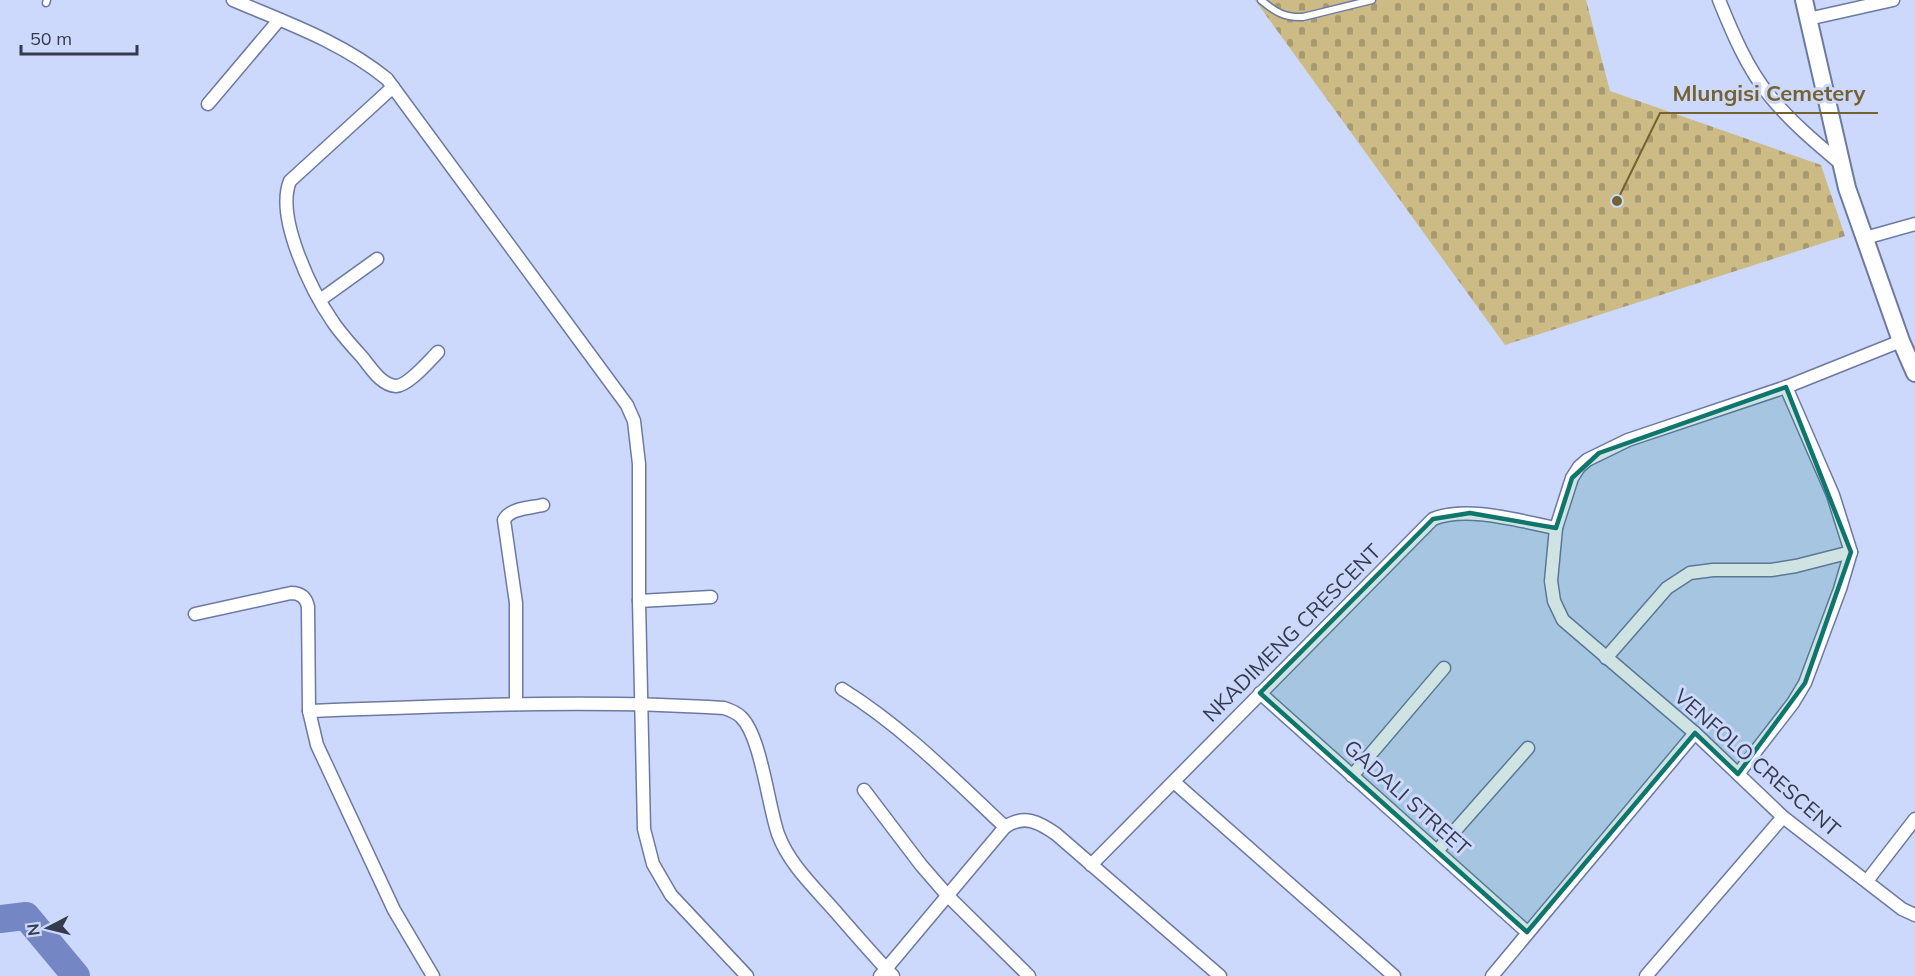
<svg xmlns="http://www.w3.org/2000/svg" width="1915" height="976" font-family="Mulish,sans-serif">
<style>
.cemetery{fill:url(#cemetery-stones)}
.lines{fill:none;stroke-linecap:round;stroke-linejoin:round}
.river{stroke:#7487c4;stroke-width:28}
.lane-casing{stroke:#6c79a2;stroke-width:9}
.street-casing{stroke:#6c79a2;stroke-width:15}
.secondary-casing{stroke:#6c79a2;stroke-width:20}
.lane{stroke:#fff;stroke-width:6}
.street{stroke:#fff;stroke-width:12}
.secondary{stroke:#fff;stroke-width:16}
.marked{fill:#0f766e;fill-opacity:0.2;stroke:#0f766e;stroke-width:4.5;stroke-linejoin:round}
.labels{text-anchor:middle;stroke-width:6;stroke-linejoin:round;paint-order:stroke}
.street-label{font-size:21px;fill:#353b4d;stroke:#ccd9fd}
.leader{fill:none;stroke:#746331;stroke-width:2}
.callout-dot{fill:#746331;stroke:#ccd9fd;stroke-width:2}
.callout-label{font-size:22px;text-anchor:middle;font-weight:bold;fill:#746331;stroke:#ccd9fd;stroke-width:6;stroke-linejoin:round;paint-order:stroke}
</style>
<defs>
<pattern id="cemetery-stones" width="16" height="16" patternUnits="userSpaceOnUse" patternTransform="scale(1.5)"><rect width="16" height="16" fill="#cdbb86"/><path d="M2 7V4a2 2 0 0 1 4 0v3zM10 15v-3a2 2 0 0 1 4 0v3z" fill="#a79970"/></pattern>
</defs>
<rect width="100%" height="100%" fill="#ccd9fd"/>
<polygon class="cemetery" points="1255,0 1586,0 1610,91 1821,165 1845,236 1505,345"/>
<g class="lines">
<polyline class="river" points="0,919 26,916 76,976"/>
<g class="lane-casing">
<g id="lane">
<path d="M1261 0C1275 12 1285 18 1303 17L1372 0"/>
<polyline points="46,3 47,0"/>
</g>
</g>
<g class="street-casing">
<g id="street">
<path d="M233 0C287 23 342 42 387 79L627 405 634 421 639 464V601L644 829 653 864 671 895 747 976"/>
<path d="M1719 0C1732 32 1747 68 1769 95 1790 121 1815 142 1840 163"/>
<polyline points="1808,19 1893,0"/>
<path d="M393 87 290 181C275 217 312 292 333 322 341 334 352 346 362 357 371 368 381 385 396 386 408 386 430 360 438 352"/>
<polyline points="208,104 279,20"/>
<polyline points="1865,238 1915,224"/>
<polyline points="320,300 377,259"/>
<polyline points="1901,341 1786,387 1628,440 1587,460 1579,467 1572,478 1556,528 1551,581 1554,601 1563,620 1695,733 1783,817 1902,909 1915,915"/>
<polyline points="639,601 711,597"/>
<path d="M195 614 291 593C300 593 306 597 308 607L309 711 317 745 394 910 433 976"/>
<polyline points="1606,658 1667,588 1690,573 1713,570 1771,570 1796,566 1851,552"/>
<path d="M842 689C903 727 953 778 1005 827"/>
<polyline points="1260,693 1527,932"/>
<path d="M516 704V603L504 520C510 508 530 508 543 505"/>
<path d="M309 711C447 706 586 699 724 708 730 710 736 712 741 717 761 736 768 805 778 834 789 864 814 887 835 911 854 933 873 955 893 976"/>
<polyline points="1738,774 1793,703 1805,683 1840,589 1851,552 1833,495 1786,387"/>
<polyline points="1352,776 1444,668"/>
<polyline points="1174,782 1394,976"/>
<polyline points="864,790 921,865 947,895 1029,976"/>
<polyline points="1437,851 1528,748"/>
<path d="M1091 865 1433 519C1467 505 1519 521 1556 528"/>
<polyline points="1867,881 1915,819"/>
<path d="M880 976 1005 827C1024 814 1039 822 1056 834L1220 976"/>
<polyline points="1492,976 1695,733"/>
<polyline points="1646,976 1783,817"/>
</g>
</g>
<g class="secondary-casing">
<polyline id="secondary" points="1804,0 1847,188 1901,341 1915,373"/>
</g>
<use href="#lane" class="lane"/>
<use href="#street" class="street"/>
<use href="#secondary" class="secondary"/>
</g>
<path class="marked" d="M1786 387 1851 552 1805 683 1738 774 1695 733 1527 932 1260 693 1433 519 1470 513 1556 528 1572 478 1599 453Z"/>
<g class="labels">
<g class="street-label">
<text transform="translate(1292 633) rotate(-45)" y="7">NKADIMENG CRESCENT</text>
<text transform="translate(1757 763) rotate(41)" y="7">VENFOLO CRESCENT</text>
<text transform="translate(1407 798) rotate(42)" y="7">GADALI STREET</text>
</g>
</g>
<path class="leader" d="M1617 201L1660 113H1878"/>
<circle class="callout-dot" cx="1617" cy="201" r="6"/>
<g class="callout-label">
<text x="1769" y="101">Mlungisi Cemetery</text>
</g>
<g transform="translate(48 928) rotate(263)" stroke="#ccd9fd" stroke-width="4.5" paint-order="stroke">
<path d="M0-4.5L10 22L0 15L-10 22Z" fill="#353b4d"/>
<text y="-9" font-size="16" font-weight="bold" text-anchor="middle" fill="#353b4d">N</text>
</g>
<path d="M21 45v9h116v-9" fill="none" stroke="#353b4d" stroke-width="3"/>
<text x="30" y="45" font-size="18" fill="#353b4d" stroke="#ccd9fd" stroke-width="4.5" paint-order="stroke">50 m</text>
</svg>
